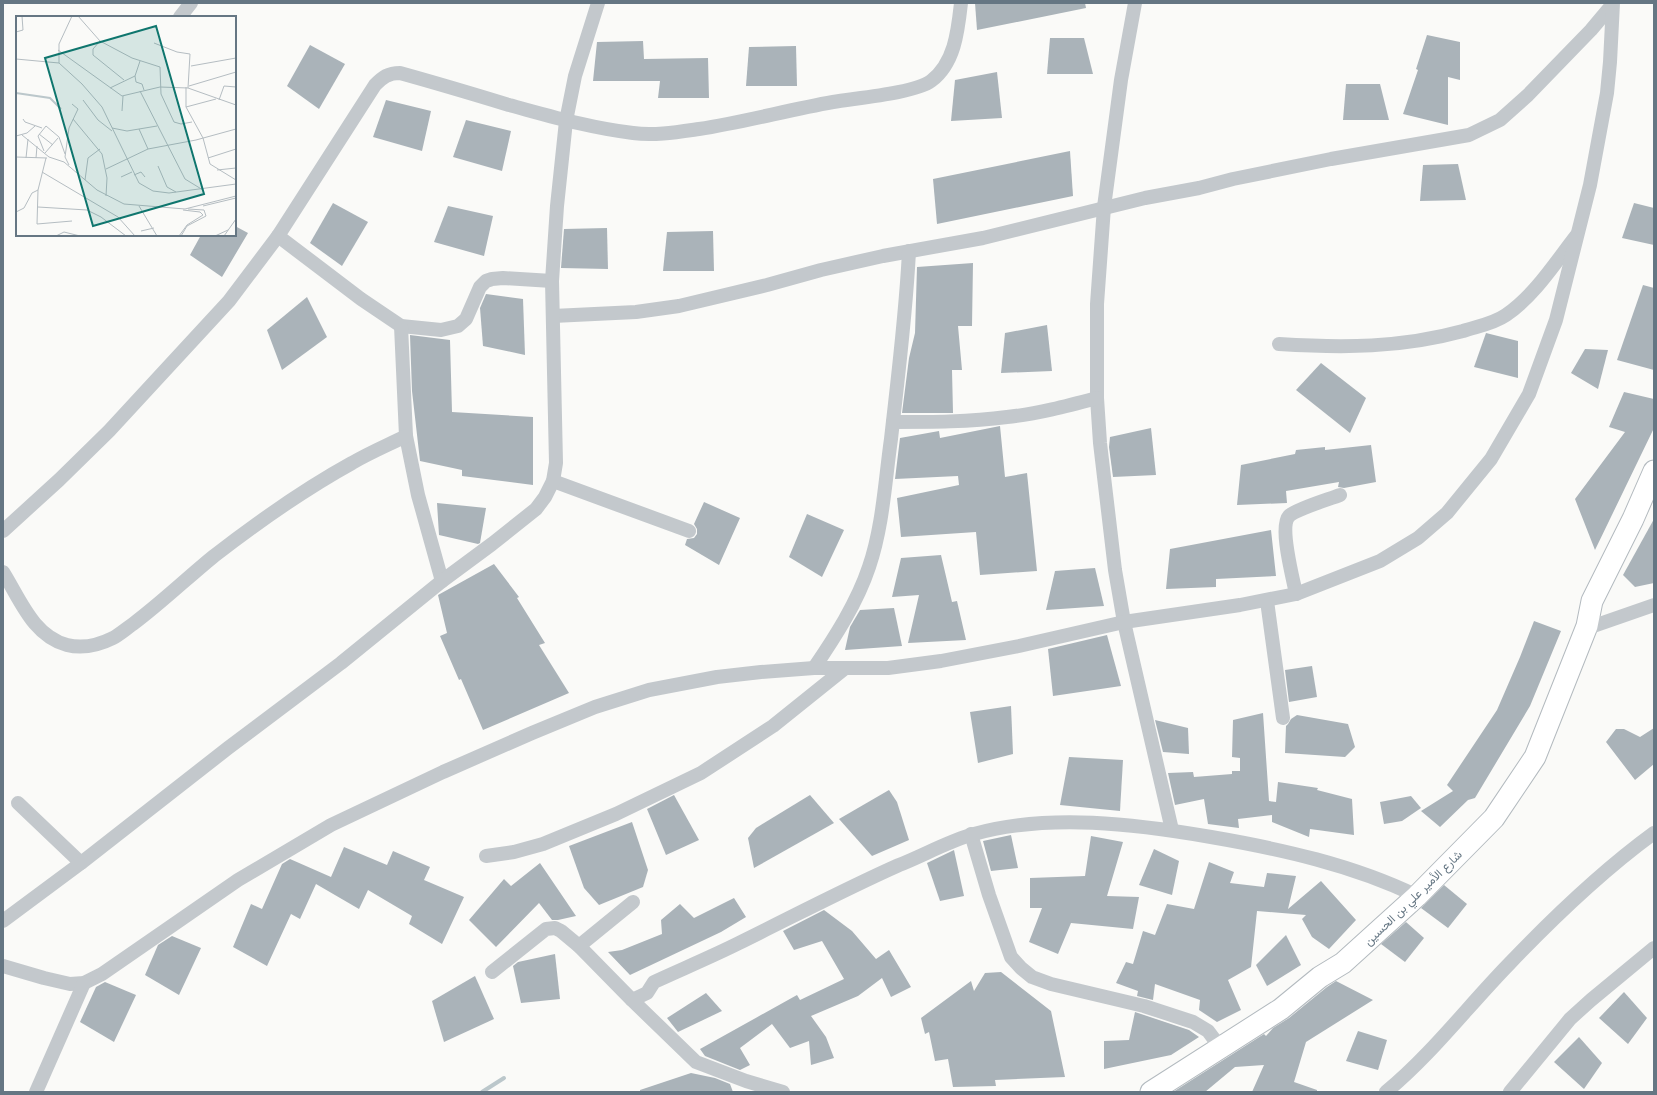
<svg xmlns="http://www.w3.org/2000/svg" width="1657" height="1095" font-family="Helvetica,Vazirmatn,sans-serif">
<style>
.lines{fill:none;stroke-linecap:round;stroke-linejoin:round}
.stream{stroke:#bbc7cb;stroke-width:4}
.building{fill:#aab3b9}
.secondary-casing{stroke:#b3babf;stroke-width:23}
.street{stroke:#c3c8cc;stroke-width:14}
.secondary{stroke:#fff;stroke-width:21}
.labels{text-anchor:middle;stroke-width:4;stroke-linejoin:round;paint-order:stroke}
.street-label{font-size:12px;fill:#657683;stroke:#fff}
.inset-river{fill:none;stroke:#bbc7cb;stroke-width:2}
.inset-road{fill:none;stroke:#b5bdc2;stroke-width:1}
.view{fill:#0f766e;fill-opacity:0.15;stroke:#0f766e;stroke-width:2}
.inset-edge{fill:none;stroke:#657683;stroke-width:2}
</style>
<rect width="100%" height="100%" fill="#fafaf8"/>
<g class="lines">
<polyline class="stream" points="482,1092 504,1078"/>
</g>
<g class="building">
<polygon points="975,3 1085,3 1086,8 977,30"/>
<polygon points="1427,35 1460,42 1460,80 1448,77 1448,125 1403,114 1418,70 1416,69"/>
<polygon points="1050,38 1084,38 1093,74 1047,74"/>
<polygon points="643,41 644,59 708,58 709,98 658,98 660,81 593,81 597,42"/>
<polygon points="310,45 345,64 319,109 287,86"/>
<polygon points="796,46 797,86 746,86 749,47"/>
<polygon points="997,72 1002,118 951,121 955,80"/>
<polygon points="1346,84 1380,84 1389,120 1343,120"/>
<polygon points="386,100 431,111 422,151 373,137"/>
<polygon points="466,120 511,131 502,171 453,157"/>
<polygon points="1070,151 1073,196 937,224 933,179"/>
<polygon points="1458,164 1466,200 1420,201 1423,165"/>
<polygon points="333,203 368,222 342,266 310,243"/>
<polygon points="1634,203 1654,208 1654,245 1622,238"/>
<polygon points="448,206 493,216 484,256 434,242"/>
<polygon points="235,226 248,233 222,277 190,255 201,235 235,235"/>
<polygon points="607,228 608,269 561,268 564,229"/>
<polygon points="713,231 714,271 663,271 667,232"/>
<polygon points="973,263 972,326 958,326 962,370 952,370 953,413 902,413 909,358 915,333 917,267"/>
<polygon points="1643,285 1654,288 1654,370 1617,360"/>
<polygon points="486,294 523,299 525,355 483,346 480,308"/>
<polygon points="307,297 327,337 282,370 267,330"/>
<polygon points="1047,325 1052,371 1001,373 1005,333"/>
<polygon points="1486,333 1518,341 1518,378 1474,367"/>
<polygon points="410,335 450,340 452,412 533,417 533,485 462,476 462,470 420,461 412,391"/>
<polygon points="1585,349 1608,350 1598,389 1571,373"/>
<polygon points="1321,363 1366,398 1350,433 1296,390"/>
<polygon points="1624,392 1654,399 1654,428 1595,550 1575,499 1625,432 1609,427"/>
<polygon points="1000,426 1005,477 1027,473 1037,571 980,575 976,532 901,537 897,498 959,485 958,476 895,479 900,438 939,431 940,438"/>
<polygon points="1151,428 1156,475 1113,477 1109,447 1110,437"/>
<polygon points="1371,445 1376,482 1344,488 1338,487 1339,482 1286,491 1287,503 1237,505 1241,465 1295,454 1296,450 1325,447 1325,450"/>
<polygon points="704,502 740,518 719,565 685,545 687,539 694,538 697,534 697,529 694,524"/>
<polygon points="437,503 486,508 480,543 478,544 439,535"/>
<polygon points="807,514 844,530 822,577 789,557"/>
<polygon points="1654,519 1654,583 1635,587 1623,575"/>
<polygon points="1271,530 1276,576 1216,579 1216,587 1166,589 1170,549"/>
<polygon points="941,555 952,602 957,601 966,640 908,643 919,595 892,597 901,558"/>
<polygon points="494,564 519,597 517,598 545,643 539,645 569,693 483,730 461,679 459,680 440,636 447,633 438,595"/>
<polygon points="1095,568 1104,606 1046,610 1055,571"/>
<polygon points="894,608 902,646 845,650 850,627 860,610"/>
<polygon points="1534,621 1561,631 1530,706 1475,798 1468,800 1440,827 1421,811 1453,791 1447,785 1497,710 1520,657"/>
<polygon points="1107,635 1121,686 1053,696 1048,649"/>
<polygon points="1312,666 1317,697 1289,702 1285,670"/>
<polygon points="1011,706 1013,754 978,763 970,712"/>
<polygon points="1263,713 1269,801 1276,802 1278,782 1318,788 1317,790 1352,799 1354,835 1310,829 1309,837 1272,822 1272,815 1238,819 1239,828 1208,824 1204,799 1175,805 1168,773 1193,772 1194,777 1232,774 1232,771 1240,771 1240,758 1232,757 1233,720"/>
<polygon points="1297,715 1348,724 1355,747 1345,757 1285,753 1286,726 1288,724 1291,719"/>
<polygon points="1155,720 1188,728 1189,754 1163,752"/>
<polygon points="1654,728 1654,764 1635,780 1606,742 1616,729 1624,729 1640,737"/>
<polygon points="1069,757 1123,760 1120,811 1060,805"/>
<polygon points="889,790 897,802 909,840 872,856 839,819"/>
<polygon points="674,795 699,840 666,855 647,809"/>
<polygon points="810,795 834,823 754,868 748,838 756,828"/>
<polygon points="1411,796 1421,808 1402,821 1384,824 1380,802"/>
<polygon points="632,822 648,870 643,887 599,905 584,888 569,846"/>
<polygon points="1011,835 1018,868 991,871 983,841"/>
<polygon points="1091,836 1123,842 1107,896 1139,897 1133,929 1071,923 1058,954 1029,942 1042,908 1030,908 1030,878 1085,876"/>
<polygon points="344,847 387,865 393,851 430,867 424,880 464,897 442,944 409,924 412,916 368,890 359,909 316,884 300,919 291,914 267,966 233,947 251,904 262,909 282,864 290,859 331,877"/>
<polygon points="1154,849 1179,861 1172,895 1139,885"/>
<polygon points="954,850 964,896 940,901 927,863"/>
<polygon points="1209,862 1234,872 1230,883 1264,887 1267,873 1296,876 1288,909 1321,881 1356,920 1329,949 1312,937 1302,919 1306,915 1257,911 1251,967 1228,980 1241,1010 1217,1022 1199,1010 1200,1000 1155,984 1153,1000 1137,996 1138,991 1116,983 1126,962 1133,964 1143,931 1155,935 1167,904 1194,909"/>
<polygon points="540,863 576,916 558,920 552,920 539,903 496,947 469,920 504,879 511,886"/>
<polygon points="1444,885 1467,904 1448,928 1421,908"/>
<polygon points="734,898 746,917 721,932 630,975 608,952 622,950 662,934 661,920 680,904 694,918"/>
<polygon points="824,910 852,931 876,959 889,950 911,987 891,997 882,978 858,996 811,1016 826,1037 834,1058 811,1065 809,1041 790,1048 772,1024 740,1048 750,1065 740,1070 705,1056 700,1049 797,995 800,1000 844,979 822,941 794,950 783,931"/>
<polygon points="1406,922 1424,938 1405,962 1381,944"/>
<polygon points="1286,935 1301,965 1267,986 1256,965"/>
<polygon points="172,936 201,948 179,995 145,975 158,945"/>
<polygon points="555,954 560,999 521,1003 513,966 518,962"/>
<polygon points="1001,972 1051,1011 1065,1077 995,1080 996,1086 953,1087 948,1059 935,1061 929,1032 925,1034 921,1018 971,981 974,991 985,973"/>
<polygon points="475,976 494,1019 444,1042 432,1001"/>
<polygon points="1336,981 1373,1000 1306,1042 1294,1082 1317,1090 1317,1092 1252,1092 1264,1065 1235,1067 1205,1092 1173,1092 1264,1034 1266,1036 1273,1028 1289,1018 1327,987"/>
<polygon points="105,982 136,995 114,1042 80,1022 96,987"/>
<polygon points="1624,992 1647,1018 1628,1044 1599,1018"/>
<polygon points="706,993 722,1011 678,1032 667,1018"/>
<polygon points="1135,1012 1189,1030 1199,1037 1171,1055 1104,1069 1104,1041 1129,1040"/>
<polygon points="1358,1031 1387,1040 1378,1070 1346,1061"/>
<polygon points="1579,1037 1602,1063 1584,1089 1554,1062"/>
<polygon points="691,1073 715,1078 730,1084 733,1092 640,1092 640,1090"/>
</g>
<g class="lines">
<g class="secondary-casing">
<polyline id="secondary" points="1151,1092 1281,1009 1320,977 1343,963 1417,896 1494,818 1535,757 1587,626 1592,601 1633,519 1654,471"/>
</g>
<g class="street">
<polyline points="1135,3 1121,80 1104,207 1097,304 1097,398 1100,443 1115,570 1124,622 1172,830"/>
<polyline points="180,17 191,3"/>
<polyline points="278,236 361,299 401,326 441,330 458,326 466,319 480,287 486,281 492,279 503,278 552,281"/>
<polyline points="553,316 636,312 679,306 767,285 821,270 883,256 983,238 1145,198 1199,188 1233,179 1331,159 1469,135 1500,120 1528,95 1591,30 1612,5"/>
<polyline points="401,326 406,436 418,495 442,581"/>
<path d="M1279 344C1343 348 1401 348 1463 331 1478 326 1493 324 1506 315 1535 295 1555 263 1576 236"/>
<path d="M893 422C931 422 969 422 1007 417 1037 414 1067 406 1097 398"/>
<polyline points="553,481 689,531"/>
<path d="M3 531 59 480 109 431 229 301 278 236 375 85C383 77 388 73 400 73 436 83 473 94 509 105 550 116 590 128 633 133 654 136 678 132 699 129 744 122 788 110 833 102 856 98 915 93 931 81 955 63 958 30 961 3"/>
<path d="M3 572C20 599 33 636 67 645 83 649 99 645 113 638 120 634 127 628 133 624 161 603 187 578 214 556 258 522 303 490 352 463 369 453 388 445 406 436"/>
<path d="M1296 594C1293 578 1279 527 1289 516 1296 509 1330 499 1340 495"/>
<polyline points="1267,601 1283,718"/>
<polyline points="1585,629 1654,605"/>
<path d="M814 668C835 637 857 603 869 567 883 526 885 481 891 439 898 376 906 314 909 251"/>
<polyline points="18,803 81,863"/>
<polyline points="971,834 989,895 1011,957 1021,968 1032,977 1051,984 1144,1006 1193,1022 1208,1031 1220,1047"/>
<polyline points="486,856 514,852 543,844 616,814 701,773 773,726 844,669"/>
<polyline points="3,921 81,863 228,748 341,663 442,581 492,544 536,509 545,497 553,481 556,463 552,281 557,206 566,121 575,76 598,3"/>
<polyline points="579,946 633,902"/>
<polyline points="3,966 44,978 70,984 84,983 102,974 157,936 238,880 331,825 443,772 532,733 595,707 649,690 717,677 761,672 814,668 888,668 941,661 1019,646 1124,622 1240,605 1296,594 1380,561 1418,538 1447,513 1491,459 1529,394 1556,320 1590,185 1607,93 1610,62 1613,3"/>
<polyline points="492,972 546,929 555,928 561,931 579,946 632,1000 696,1062 746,1081 783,1092"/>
<path d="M632 1000 647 993 654 982C682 969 711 957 739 943 792 917 845 889 899 865 922 856 951 840 974 834 1049 813 1136 824 1211 837 1281 849 1353 865 1417 896"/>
<polyline points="36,1092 84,983"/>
<path d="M1386 1092C1432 1054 1468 1006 1510 963 1554 917 1602 871 1654 833"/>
<polyline points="1510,1092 1570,1019 1591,1000 1654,948"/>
</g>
<use href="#secondary" class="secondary"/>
</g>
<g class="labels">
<g class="street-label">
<text transform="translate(1413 898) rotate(-44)" y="4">شارع الأمير علي بن الحسين</text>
</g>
</g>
<g transform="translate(16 16)">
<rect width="220" height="220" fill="#fafaf8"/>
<path class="inset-river" d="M0 77 34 82 45 93"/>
<path class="inset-road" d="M56 0 43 28V47L66 68 86 91 123 167 137 175 153 177 220 168M62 0 84 25 116 42 144 51 145 78 158 106 165 108 176 106M0 16 7 14 6 0M84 25 77 33V39L108 64M138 27 161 36 174 38 172 72M42 34 106 80 144 71 172 72 220 89M0 43 43 47M124 45 119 60 120 66 126 68 128 74M175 50 220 42M173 70 220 56M170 71V91L187 122 194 148 220 164M94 72 119 60M124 75 169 163 187 174M67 84 82 104 96 115M203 84 208 70 220 71M170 91 200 83M106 95 107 80M7 103 9 106 26 112M57 103 86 138 91 162 90 180M96 112 111 115 141 110M123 113 132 133M23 118 37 129M6 119 33 141M0 120 11 117 19 110M28 135 22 120 30 110 43 121 49 138M29 137 42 122M0 141 31 142M33 141 48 146 81 174 108 188 169 193 220 180M10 142 12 123M20 142 21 130M30 142 22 174 21 208 56 205M192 142 220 133M53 149 49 141 53 112 62 93 56 88M142 150 151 171 160 176M90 153 132 133 180 124 220 113M201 154 220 152M26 156 102 201 119 220M118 159 125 156 129 161M105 161 116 156M69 164 72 142 84 133M123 190 141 220M187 190 220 182M22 191 71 194 85 201 110 220M0 196 8 192 16 177 22 174M125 215 138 212M40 220 48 216 64 220M163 220 171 209 187 199 184 196 167 194M165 220 171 210 190 200 188 194 172 193M199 220 212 214M208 220 220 203"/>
<path class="view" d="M140 10 188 178 77 210 29 42Z"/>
<rect width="220" height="220" class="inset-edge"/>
</g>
<rect width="1657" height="1095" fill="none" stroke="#657683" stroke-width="8"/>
</svg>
